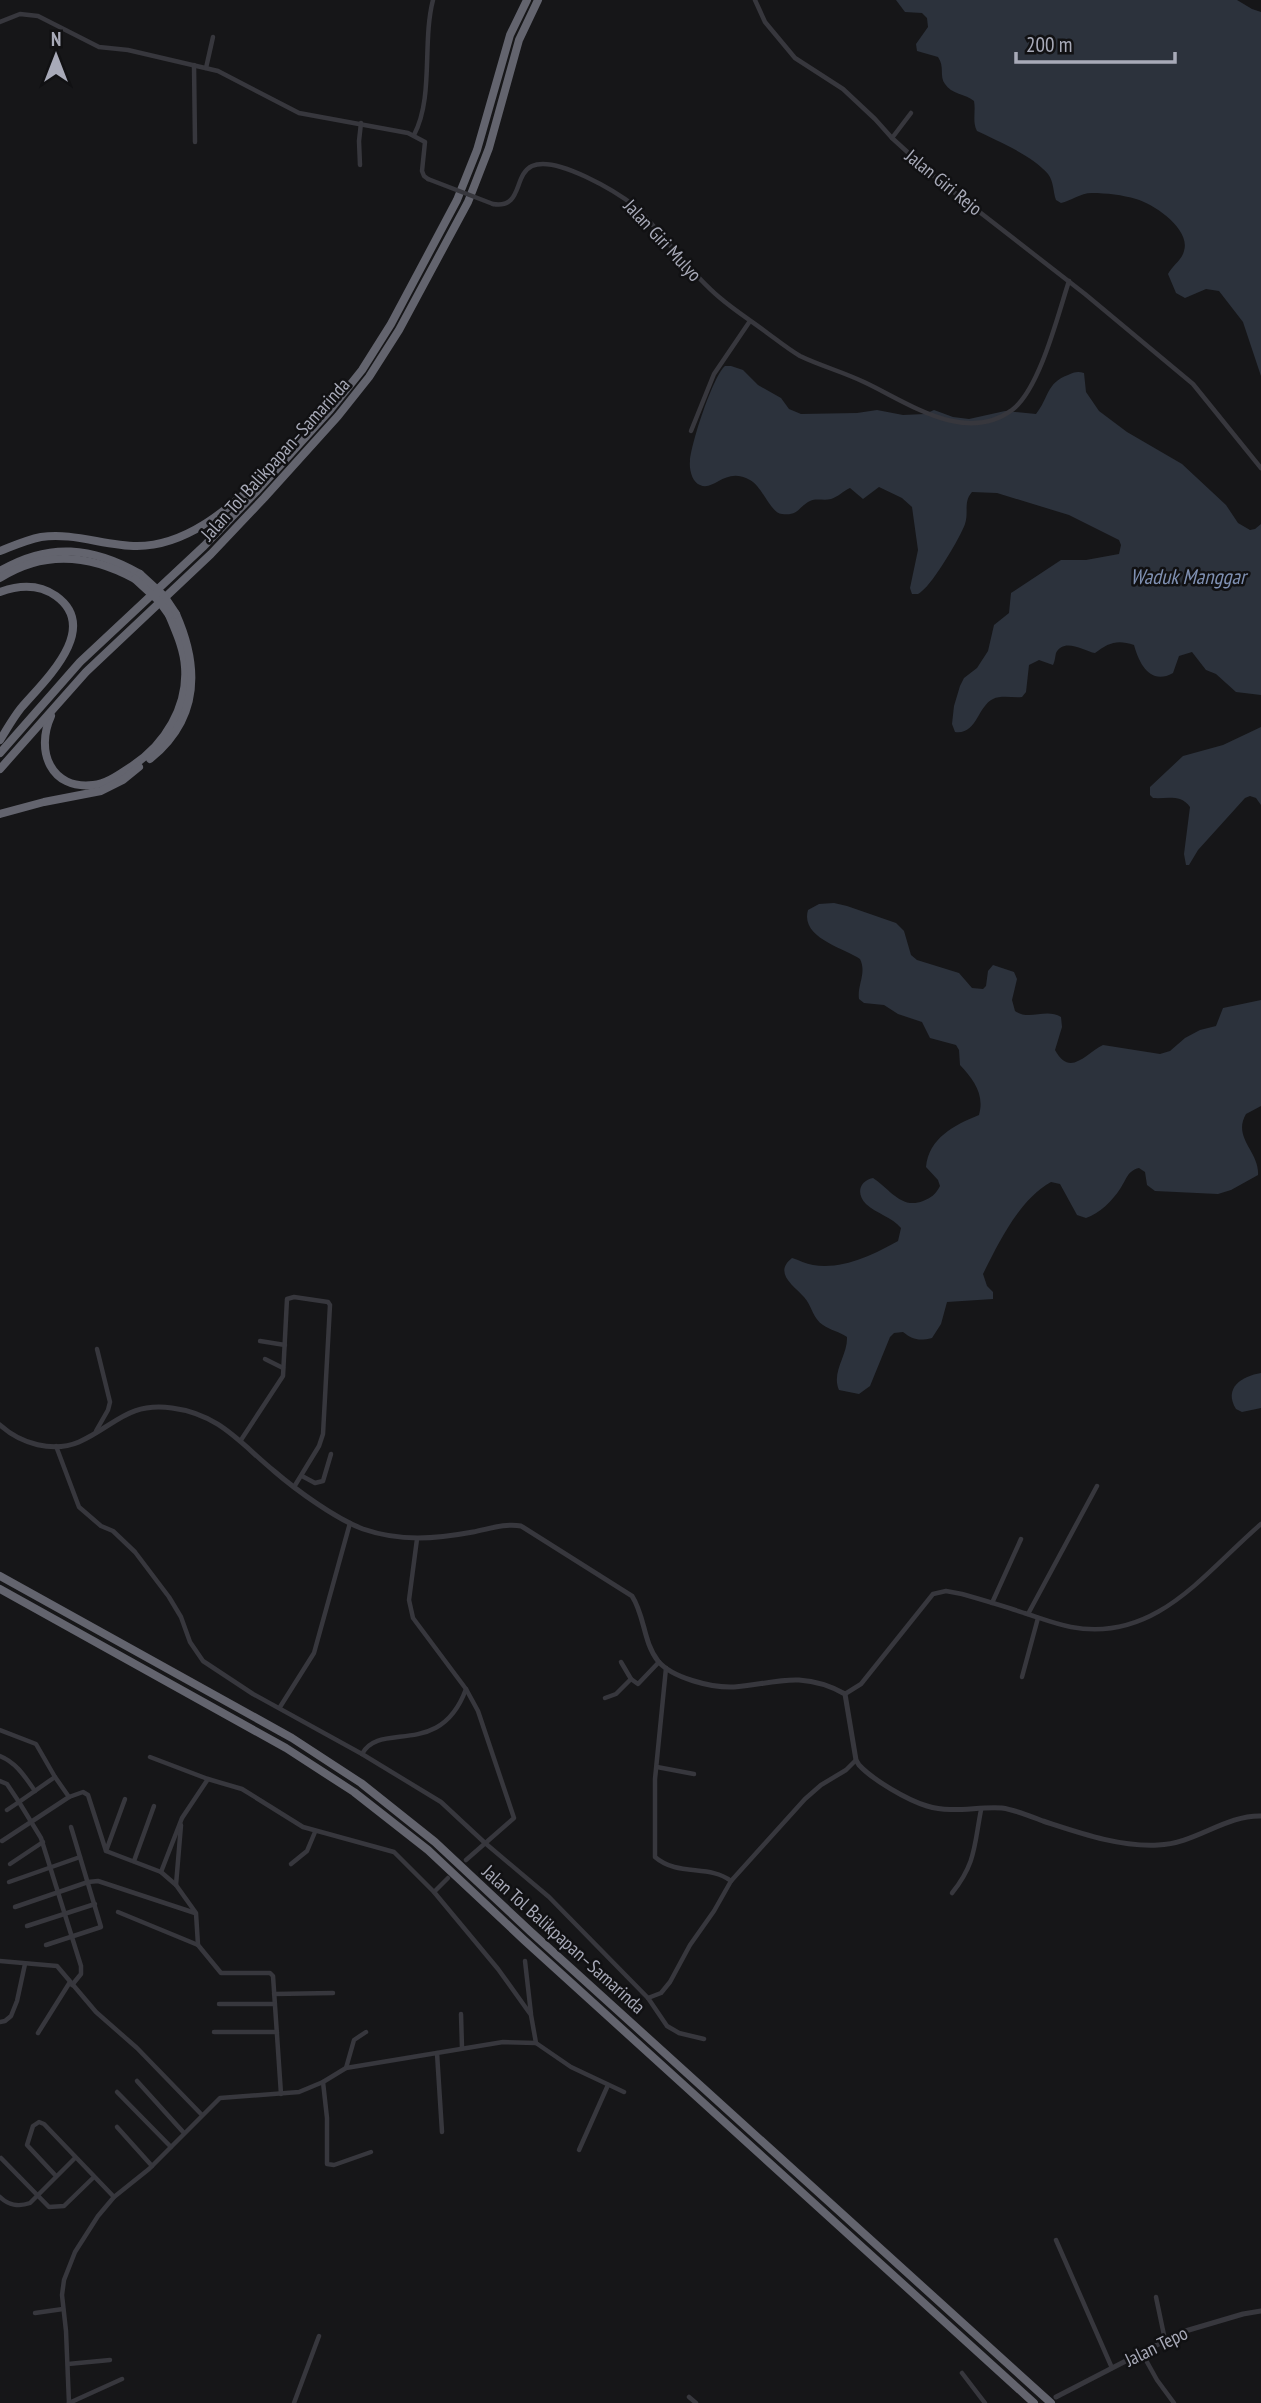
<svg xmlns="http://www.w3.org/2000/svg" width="1261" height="2403" font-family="'PT Sans Narrow',sans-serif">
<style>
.water{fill:#2c323c}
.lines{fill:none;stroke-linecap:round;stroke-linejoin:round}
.minor{stroke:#37373d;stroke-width:4.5}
.tertiary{stroke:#37373d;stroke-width:5}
.motorway{stroke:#63646e;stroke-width:8}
.minor-bridge{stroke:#37373d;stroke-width:4.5}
.motorway-bridge{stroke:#63646e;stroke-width:8}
.labels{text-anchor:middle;stroke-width:5;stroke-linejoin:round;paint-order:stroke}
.street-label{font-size:19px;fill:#a8aab8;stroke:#111113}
.water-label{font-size:21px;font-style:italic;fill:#7f90b2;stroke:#111113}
</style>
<rect width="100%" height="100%" fill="#161618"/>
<g class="water">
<path d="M896 0H1237L1252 9 1261 12V376L1243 322 1219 291 1206 289 1185 298 1176 293 1168 274C1172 266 1182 260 1184 251 1191 229 1154 204 1136 199 1123 195 1106 193 1092 193 1080 193 1071 201 1061 203L1056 200C1053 192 1054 182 1048 174 1033 156 998 141 977 131 972 122 976 111 974 101 966 94 951 94 945 84 939 76 945 67 938 57L917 51 916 44 928 27 927 18 922 13 905 12Z"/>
<path d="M725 366H731L743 370 758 385 781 398 789 409 801 414 857 413 877 410 903 415 925 414 934 410 953 417 969 419 1005 411 1036 414C1049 398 1046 383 1068 375 1074 372 1078 371 1084 373L1086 392 1099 411 1127 432 1182 464 1226 505 1238 523 1250 530 1255 529 1261 524V695L1236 692 1216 674 1206 670 1192 652 1179 656 1173 673C1150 686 1139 663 1134 645 1117 639 1108 643 1095 653 1084 651 1064 637 1056 653 1055 657 1055 661 1053 665L1039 660 1029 665 1026 692 1022 697C1013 698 1001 695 993 699 977 707 977 735 955 732L952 724 954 706 960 686 964 678 977 668 988 651 994 625 1009 613 1011 593 1061 560H1086L1119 554 1121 545 1119 540 1069 515 997 493 972 492C963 502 969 513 965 524 960 538 933 583 922 591 918 595 918 594 912 594L910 588 918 550 912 507 902 498 879 487 863 499 850 488C843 491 838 497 831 499 824 501 816 498 810 501 798 507 799 516 782 514 770 513 763 487 750 480 725 466 714 492 700 485 692 482 689 469 690 461 691 444 713 376 725 366Z"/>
<path d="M1261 727V805L1256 798 1250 796 1245 798 1198 850 1189 865H1186L1184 854 1190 807C1181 794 1167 799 1153 798L1150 795V787L1183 756 1223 745Z"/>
<path d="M834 903 847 906 896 923 904 931 911 955 917 960 959 973 972 988 983 989 986 986 988 971 993 965 1014 972 1017 979 1012 1000 1015 1011C1029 1021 1046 1008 1061 1017L1062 1027 1055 1050C1070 1078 1086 1053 1103 1045L1160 1054 1170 1051 1185 1038 1200 1030 1216 1026 1223 1008 1261 1000V1106L1246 1114C1232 1138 1260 1152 1258 1175L1231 1190 1218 1194 1155 1191 1147 1185 1145 1172 1139 1168C1127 1171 1127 1179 1120 1189 1113 1200 1099 1214 1086 1218L1077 1215 1060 1184 1051 1182C1019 1200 999 1242 983 1274L987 1286 993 1292V1299L947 1302 941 1324 932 1338C919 1341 913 1340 903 1332L894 1333 890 1337 870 1386 859 1394 839 1390C831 1372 848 1355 847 1337 840 1332 830 1330 823 1325 813 1319 812 1306 804 1297 794 1286 773 1273 792 1258 799 1260 806 1264 813 1265 842 1270 873 1255 898 1241L901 1228C892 1217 877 1214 866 1204 856 1194 859 1181 873 1178 889 1188 901 1210 923 1201 931 1198 936 1194 940 1186L938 1180 926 1167C929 1138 954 1125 979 1115 985 1094 973 1079 960 1065L959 1050 956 1045 930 1038 922 1022 898 1014 884 1005 864 1003 859 999C857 985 867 973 860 959 844 948 800 938 808 910L819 904Z"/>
<path d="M1261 1373V1408L1242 1412 1236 1409C1223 1388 1242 1376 1261 1373Z"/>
</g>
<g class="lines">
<g class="minor">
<polyline points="755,0 765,22 795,58 843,89 875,119 892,138 937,179 1085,294 1193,384 1261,468"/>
<polyline points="0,22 20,14 38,16 99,47 128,50 218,71 299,113 408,133 425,142 422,171 424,176 428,179"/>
<polyline points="194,65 195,142"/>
<polyline points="206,68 213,37"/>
<path d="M414 135C434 97 422 42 433 0"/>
<polyline points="892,138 911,113"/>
<polyline points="360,165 359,141 361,123"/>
<path d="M493 204C523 209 513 175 532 166 556 155 617 192 636 207 665 236 688 271 719 297 734 310 750 320 766 332 777 340 788 349 800 356 821 366 843 372 864 382 907 402 965 445 1012 410 1040 389 1058 314 1069 281"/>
<polyline points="691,431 714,374 750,321"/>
<polyline points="260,1341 285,1345"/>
<polyline points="265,1359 283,1368"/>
<polyline points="96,1431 108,1410 110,1402 97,1349"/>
<polyline points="241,1440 283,1376 287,1299 294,1297 328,1302 330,1305 323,1434 319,1446 294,1487"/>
<path d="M56 1446 79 1507 101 1526 113 1531 135 1552 169 1597 181 1617 190 1642 203 1661 253 1694 362 1754C380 1720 440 1760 466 1689"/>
<polyline points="302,1476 315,1483 323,1481 331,1454"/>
<polyline points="417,1539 409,1600 413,1618 466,1689 478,1711 514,1818 466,1860"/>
<polyline points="992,1603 1021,1539"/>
<polyline points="1028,1614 1097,1486"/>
<polyline points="621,1662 631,1679 638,1684 659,1662"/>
<path d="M666 1668 655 1779V1857C678 1877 709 1864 731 1881"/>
<polyline points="1022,1677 1038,1618"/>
<path d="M845 1694 861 1684 933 1594 946 1591 962 1594C983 1600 1004 1606 1024 1613 1040 1618 1055 1624 1071 1627 1156 1643 1204 1573 1261 1524"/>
<polyline points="605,1698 616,1694 631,1679"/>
<polyline points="280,1707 314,1653 350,1523"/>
<polyline points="0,1730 36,1744 55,1777 19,1802 41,1838 81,1966 81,1974 72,1985"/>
<polyline points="362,1754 441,1802 485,1843 549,1897 648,1998 667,2026 679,2033 704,2039"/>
<path d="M0 1756C17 1763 25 1777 35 1791"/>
<polyline points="150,1757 208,1779"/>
<polyline points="657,1767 694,1774"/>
<polyline points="0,1781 7,1784 19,1802 7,1810"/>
<polyline points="69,1797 83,1792 88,1795 106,1851 161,1872 176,1885 196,1913 198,1945 221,1973 270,1973 273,1976 281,2094"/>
<polyline points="2,1841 69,1797 55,1777"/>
<polyline points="106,1851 125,1799"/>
<polyline points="134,1861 154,1806"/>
<polyline points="10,1864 43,1842"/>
<polyline points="291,1864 307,1851 315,1832"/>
<polyline points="161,1872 182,1818 208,1779 242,1789 303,1827 394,1852 434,1892 498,1969 531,2015 536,2043"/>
<polyline points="9,1882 80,1857"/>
<polyline points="176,1885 181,1825"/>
<polyline points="434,1892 448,1878"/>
<path d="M952 1893C976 1863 974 1846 981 1810"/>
<polyline points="15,1907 88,1882 98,1881 195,1913"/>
<polyline points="118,1912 198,1945"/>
<polyline points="27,1926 95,1904"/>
<polyline points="46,1945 101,1927 71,1827"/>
<polyline points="0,1961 57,1966 96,2012 137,2048 202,2115"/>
<polyline points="525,1961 531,2014"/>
<polyline points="274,1994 333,1993"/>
<polyline points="648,1998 661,1993 670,1982 690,1945 714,1911 731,1881 805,1799 821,1785 846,1770 856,1760"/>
<polyline points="219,2004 275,2004"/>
<polyline points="461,2014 462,2048"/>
<polyline points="0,2022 5,2021 11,2016 17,2001 25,1964"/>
<polyline points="214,2032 277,2032"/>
<polyline points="38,2033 70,1982"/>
<polyline points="437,2053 442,2132"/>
<polyline points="346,2068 354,2040 366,2032"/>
<polyline points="137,2081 184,2133"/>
<polyline points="323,2082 327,2118 327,2164 334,2165 371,2152"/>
<polyline points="117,2092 171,2147"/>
<polyline points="117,2127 152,2166"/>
<polyline points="579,2150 608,2085"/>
<polyline points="1,2158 49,2207 64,2206 94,2177"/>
<polyline points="56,2176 27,2145 33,2126 39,2122 44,2124 114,2197"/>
<path d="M0 2197C8 2205 19 2207 30 2203L75 2158"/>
<polyline points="1056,2240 1112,2368"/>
<polyline points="1156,2297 1165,2340"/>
<polyline points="35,2313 63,2309"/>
<polyline points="1142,2353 1157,2380 1174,2403"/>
<polyline points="68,2364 110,2360"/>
<polyline points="962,2373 985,2403"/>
<polyline points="689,2397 696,2403"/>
<polyline points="69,2403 66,2331 62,2295 64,2280 75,2252 98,2216 114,2197 149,2169 220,2098 299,2092 323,2082 346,2068 503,2042 536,2043 571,2067 624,2092"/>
<polyline points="69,2403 122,2379"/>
<polyline points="294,2403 319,2336"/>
</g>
<g class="tertiary">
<path d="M0 1425C21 1444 53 1453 79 1442 115 1426 127 1402 172 1408 219 1414 240 1443 274 1471 296 1490 336 1519 363 1529 401 1542 435 1539 473 1532 489 1529 505 1523 521 1526L632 1596C645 1616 643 1642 658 1661 672 1678 712 1688 734 1687 755 1686 777 1679 799 1680 815 1681 831 1686 845 1694L856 1760 859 1765C873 1780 907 1800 927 1806 953 1814 977 1806 1002 1808 1016 1810 1030 1816 1043 1821 1080 1833 1119 1847 1158 1845 1195 1844 1225 1815 1261 1816"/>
<polyline points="1056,2397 1182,2332 1243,2314 1261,2311"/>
</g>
<g class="motorway">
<path d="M0 551C13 546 26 540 41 537 73 532 105 546 137 546 188 546 230 507 266 475"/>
<path d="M0 571C49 542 93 547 140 574"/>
<path d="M0 578C44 550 91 555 135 579"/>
<path d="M0 592C19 585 39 584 56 596 102 629 43 682 21 708 13 718 7 729 0 740"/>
<path d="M51 716C35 751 51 790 93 785 107 784 121 773 132 766 165 745 188 706 185 667 184 649 176 632 169 615"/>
<polyline points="0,753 80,662 204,546 256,492 330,410 362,370 391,324 457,200 477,150 510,35 527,0"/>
<path d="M150 759C199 719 200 668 176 614"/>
<polyline points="0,769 86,672 211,554 264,498 338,416 369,377 399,330 468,202 489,148 519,40 538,0"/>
<polyline points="0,814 44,802 101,791 123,780 139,767"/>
<polyline points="0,1576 292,1738 361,1783 435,1842 531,1932 1051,2403"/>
<polyline points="0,1589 286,1748 354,1792 428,1850 524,1940 1034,2403"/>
</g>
<polyline class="minor-bridge" points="428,179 493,204"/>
<g class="motorway-bridge">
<polyline points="140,574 164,596 176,614"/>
<polyline points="135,579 159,601 169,615"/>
</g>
</g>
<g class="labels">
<g class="street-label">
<text transform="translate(944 182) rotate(39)" y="7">Jalan Giri Rejo</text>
<text transform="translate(663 240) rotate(47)" y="7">Jalan Giri Mulyo</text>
<text transform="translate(275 459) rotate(-48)" y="7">Jalan Tol Balikpapan–Samarinda</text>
<text transform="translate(564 1939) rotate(42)" y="7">Jalan Tol Balikpapan–Samarinda</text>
<text transform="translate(1156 2346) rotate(-26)" y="7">Jalan Tepo</text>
</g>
<g class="water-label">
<text x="1188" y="584">Waduk Manggar</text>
</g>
</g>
<g transform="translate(56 56)" stroke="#111113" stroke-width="5" paint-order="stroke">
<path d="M0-5L12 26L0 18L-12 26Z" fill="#a8aab8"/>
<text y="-10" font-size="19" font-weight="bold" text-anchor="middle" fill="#a8aab8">N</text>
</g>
<path d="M1016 52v10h159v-10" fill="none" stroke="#a8aab8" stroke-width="3.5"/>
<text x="1026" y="52" font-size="21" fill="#a8aab8" stroke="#111113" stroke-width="5" paint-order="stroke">200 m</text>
</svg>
